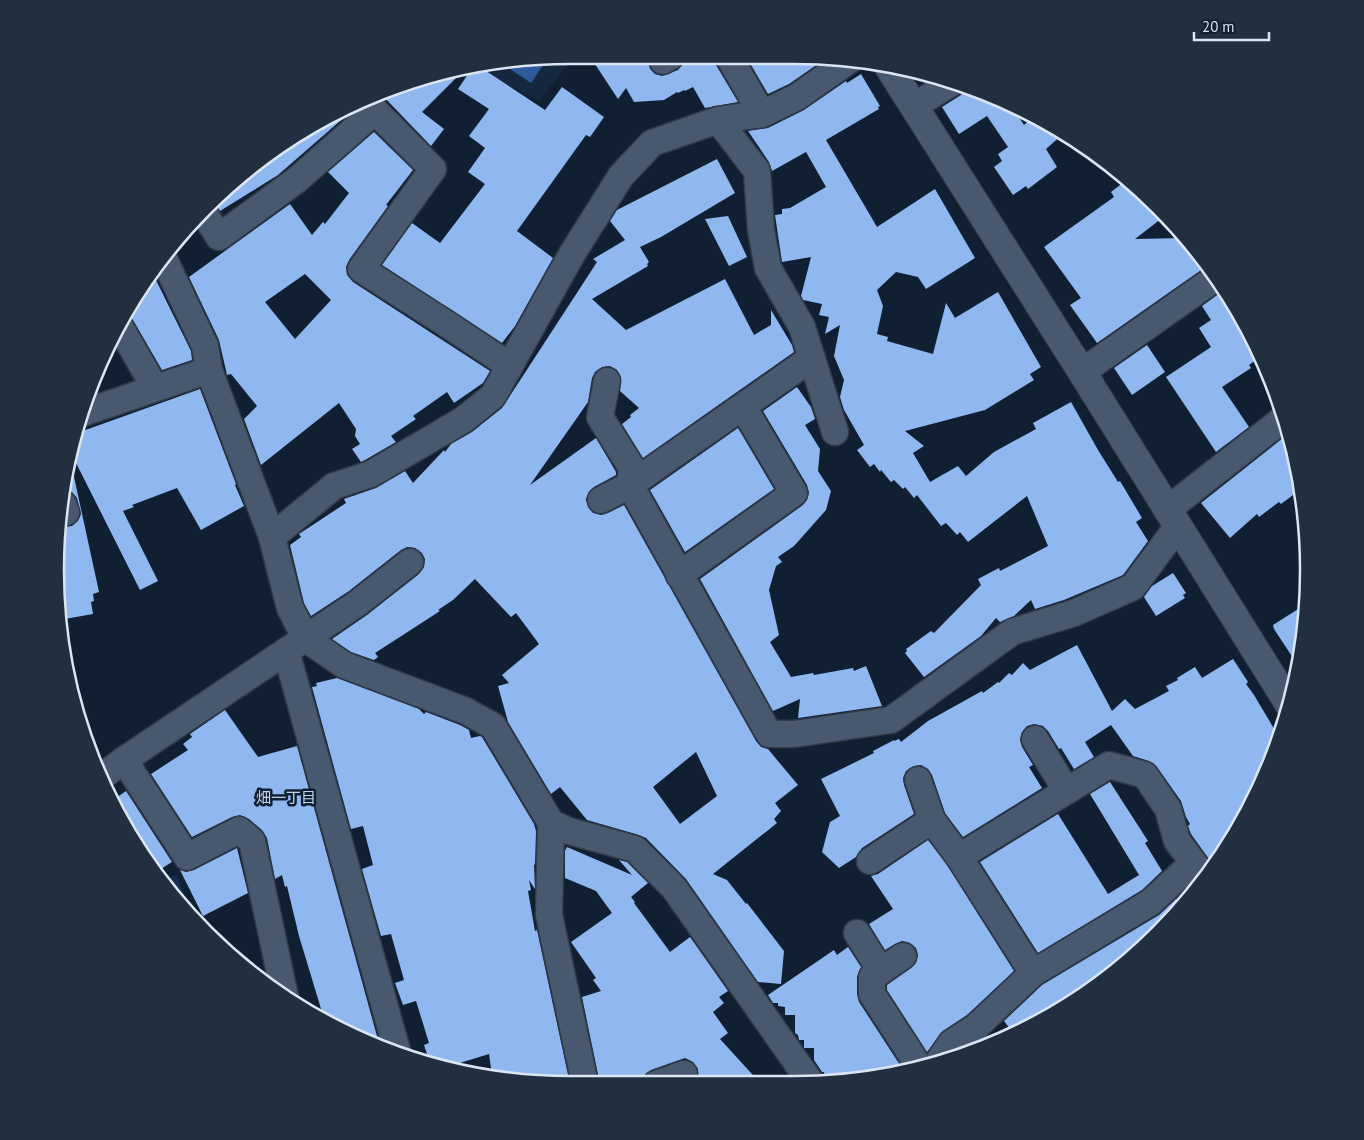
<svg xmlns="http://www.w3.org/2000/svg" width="1364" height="1140" font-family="'PT Sans','Noto Sans JP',sans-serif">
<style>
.built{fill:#162840}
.green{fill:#162f52}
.water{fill:#2d5b9d}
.building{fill:#8fb8f1;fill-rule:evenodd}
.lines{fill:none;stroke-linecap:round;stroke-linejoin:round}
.minor-casing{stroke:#313949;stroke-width:29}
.tertiary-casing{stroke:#313949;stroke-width:30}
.minor{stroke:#48586e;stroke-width:26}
.tertiary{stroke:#48586e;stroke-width:28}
.labels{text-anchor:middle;stroke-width:5;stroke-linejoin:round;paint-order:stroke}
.neighbourhood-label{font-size:15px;fill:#c2d4ef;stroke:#111f32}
.rim{fill:none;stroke:#dce6f3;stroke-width:2.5}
</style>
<rect width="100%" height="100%" fill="#111f32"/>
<polygon class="built" points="570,55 587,55 574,56 539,101 475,68"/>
<polygon class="green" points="176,875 192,913 164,881"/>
<polygon class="water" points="548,58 531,83 503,64"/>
<g class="building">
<polygon points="589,55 649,56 648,61 650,69 655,74 662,76 678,70 683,64 685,57 714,57 716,65 738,102 705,108 693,87 685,91 684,90 678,93 677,92 664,100 634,102 626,88 618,99"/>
<polygon points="747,58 811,59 825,59 789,84 768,94"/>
<polygon points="480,67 545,110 562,87 604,117 590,137 586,135 517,231 553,258 515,326 502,343 382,265 412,223 440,243 485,184 468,172 485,148 469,136 489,109 458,89 472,68"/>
<polygon points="465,69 422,112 444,129 431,146 382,95 437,72"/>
<polygon points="920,71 928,73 935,75 926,81"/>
<polygon points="861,74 880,106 878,107 879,109 826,140 877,227 935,189 975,258 926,289 918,277 896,272 877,290 883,306 877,334 888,337 887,341 933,354 946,303 955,318 998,292 1041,367 1030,374 1034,380 985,410 905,431 924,446 913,453 930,482 958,466 966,476 994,452 1036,429 1033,423 1071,402 1098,450 1118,482 1120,481 1142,518 1136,522 1148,541 1123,575 1064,600 1035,609 1031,600 1014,616 1000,622 996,618 981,636 924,677 905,653 907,651 906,649 931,631 934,633 981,585 978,579 999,568 1000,571 1048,546 1027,496 968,542 960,532 957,535 946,523 941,526 917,495 914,498 905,487 903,489 894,480 891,482 881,470 880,472 874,464 870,467 857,450 864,445 844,410 840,397 844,380 834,356 840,325 825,334 829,317 819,315 822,304 803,300 801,296 811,257 782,262 775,215 782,214 782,209 790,208 826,187 806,152 772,171 769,162 748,131 768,128 804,110 846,81 847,83"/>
<polygon points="967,87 1010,104 1024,125 1034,116 1063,134 1046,149 1057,167 1028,189 1026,186 1013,195 994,167 1002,161 998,154 1008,147 987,116 959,134 942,107 961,95"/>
<polygon points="355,107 355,108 278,175 220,211 214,202 230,183 313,124"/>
<path d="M374 132 413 170 386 205 388 206 349 260 346 267 347 275 353 282 490 371 483 383 454 403 447 392 413 416 416 419 391 436 396 442 365 460 361 462 352 449 360 444 355 436 356 429 339 403 261 465 244 419 257 406 231 374 227 375 219 340 189 277 290 204 312 235 323 222 325 224 349 193 328 172ZM305 274 331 300 295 339 265 302Z"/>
<path d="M717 159 735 193 661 237 640 247 649 262 647 264 648 266 592 299 626 330 725 279 754 335 771 325V310L792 345 794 352 643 458 622 424 631 417 630 415 639 408 620 391 621 377 617 370 610 366 602 367 595 372 592 378 588 402 530 485 596 438 616 472V475L594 487 589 492 586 499 588 507 593 513 601 515 608 513 624 505 756 741 761 747 768 749 798 785 775 803 781 811 774 819 777 823 713 874 727 880 746 904 747 903 784 951 781 984 758 982 686 879 646 838 639 835 587 820 560 787 551 794 508 722 498 686 509 683 502 675 539 644 516 613 511 617 475 579 453 600 438 610 440 611 375 653 378 657 374 660 351 652 332 639 367 615 419 574 424 567 425 559 422 553 415 548 407 547 401 550 349 591 311 616 304 603 290 545 301 537 299 534 346 503 344 499 376 488 405 471 413 483 444 450 445 452 451 444 472 432 502 408 597 262 593 259 625 240 610 221 617 210ZM696 752 717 796 680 824 653 787Z"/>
<polygon points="1128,179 1158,206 1166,215 1135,239 1185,238 1206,264 1203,266 1204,268 1097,343 1070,305 1081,298 1044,247 1114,197 1111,192"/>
<polygon points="728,216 747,257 729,266 705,219"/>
<polygon points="152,272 191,351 192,360 162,370 133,320 127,314 142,284"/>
<polygon points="1220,293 1225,300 1229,297 1261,356 1249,365 1251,368 1222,387 1249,427 1216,452 1166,377 1211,347 1199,328 1211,320 1202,306"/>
<polygon points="1147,345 1165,372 1132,395 1114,368"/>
<polygon points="797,387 811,407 815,419 805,425 820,449 818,471 831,491 826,510 794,546 778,557 782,562 776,566 769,590 779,635 770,642 791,677 813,673 814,675 853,668 854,671 866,666 882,706 798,718 800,699 773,711 700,579 803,505 807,500 809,493 807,485 763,411"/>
<polygon points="200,389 236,484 235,485 244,506 201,530 177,488 132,505 134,507 123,511 158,581 140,590 72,455 77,433"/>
<polygon points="738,428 774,489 685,552 650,490"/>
<polygon points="1288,434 1299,469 1301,489 1281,504 1279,502 1259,517 1257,514 1230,538 1201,503"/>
<polygon points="71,463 99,592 93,594 94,601 91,602 93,614 59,620 56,536 58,525 64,527 72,526 78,521 81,514 77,498 72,492 65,489"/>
<polygon points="1173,573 1186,593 1183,595 1185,598 1156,616 1144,597 1152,586"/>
<polygon points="1306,604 1303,629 1299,667 1274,629 1273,625"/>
<polygon points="1077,645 1112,711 1125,699 1135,709 1169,691 1166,686 1178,680 1177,678 1195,667 1202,678 1233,659 1248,682 1246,684 1254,695 1279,737 1270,767 1222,856 1214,866 1191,834 1188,826 1190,824 1186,817 1181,801 1157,767 1149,761 1133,756 1111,725 1085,742 1094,757 1074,769 1061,748 1059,749 1048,731 1043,726 1034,724 1027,726 1022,732 1020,740 1022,747 1033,765 1029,767 1042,788 963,837 945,813 932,775 928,769 921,765 914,766 906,771 903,778 904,785 914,814 862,848 856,857 839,868 822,852 830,822 840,816 821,779 874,753 873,751 894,740 894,741 899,739 901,742 928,721 982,691 983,693 998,682 999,683 1009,673 1012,675 1023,663 1030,670"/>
<polygon points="337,678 419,709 424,714 426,712 460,725 469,730 471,738 480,736 482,737 534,824 536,831 535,865 534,864 535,889 529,880 531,890 528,891 535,931 537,930 570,1084 536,1084 492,1075 489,1054 450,1066 430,1063 424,1045 429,1043 416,1001 403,1005 395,983 404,980 391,934 381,936 362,869 373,865 363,826 351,829 312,687 317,686 316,683"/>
<polygon points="225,710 258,757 297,746 380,1047 325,1022 299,936 287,886 285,887 282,875 275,879 267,838 262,830 249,819 240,815 232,817 192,837 151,774 188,750 183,744 192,737 190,734"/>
<polygon points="1110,782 1148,841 1145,843 1162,871 1142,890 1038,953 980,862 1058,814 1108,894 1139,875 1090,794"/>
<polygon points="126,791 172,862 156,872 142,856 132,838 135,836 113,800"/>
<polygon points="928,840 947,865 1014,971 967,1015 943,1031 927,1052 887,990 887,985 911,968 916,963 918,955 916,948 910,943 902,941 895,944 885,950 869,924 893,909 871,876 878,874"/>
<polygon points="567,847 632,875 619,860 627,862 648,883 631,897 635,902 634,903 670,952 690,937 728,991 719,997 724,1003 713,1012 728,1033 720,1039 762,1085 702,1085 697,1080 698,1069 693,1062 685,1058 651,1070 643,1077 624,1084 600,1084 582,997 601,991 593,980 596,978 571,942 612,913 596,891 565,878 565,851"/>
<polygon points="237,848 248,893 203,916 180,870 186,872 194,870"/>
<polygon points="1176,899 1181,906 1158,934 1086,993 1014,1034 1004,1021 1042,985 1159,915"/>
<polygon points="848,947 861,967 857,977 857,994 859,1002 902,1068 903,1073 895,1075 844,1080 825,1080 824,1072 822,1072 814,1060 814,1048 804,1048 804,1040 799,1040 798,1035 795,1033 795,1015 785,1015 785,1007 778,1006 778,1003 773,1003 768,995 834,950 837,955"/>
</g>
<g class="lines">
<g class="minor-casing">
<g id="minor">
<polyline points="729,57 762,114"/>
<polyline points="663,61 670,57"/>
<polyline points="368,101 375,111 433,169 361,269 447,324 510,366"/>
<polyline points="914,106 953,82"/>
<polyline points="718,120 757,171 761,230 768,268 802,327 835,432"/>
<polyline points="204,213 219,237 298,179 375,111"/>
<polyline points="164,259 205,346 209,370 272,537 290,608 306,639 344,665 466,711 493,726 551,823 549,915 585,1084"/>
<polyline points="120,327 155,388"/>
<polyline points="1082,372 1217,277"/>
<polyline points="607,381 600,417 632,468 630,485 769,734 794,734 891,720 1012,632 1074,613 1133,587 1178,526"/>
<polyline points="80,414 209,370"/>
<polyline points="601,500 630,485 812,358"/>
<polyline points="63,504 66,512"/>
<polyline points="1167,510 1284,418"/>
<polyline points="272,537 334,486 371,474 463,420 493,396 572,254 621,176 652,143 718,120 762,114 797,97 851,59"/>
<polyline points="679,575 794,493 743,407"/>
<polyline points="286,651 398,1054"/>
<polyline points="1035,739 1066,790"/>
<polyline points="124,760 187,857 239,830 252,841 285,997"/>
<polyline points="100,778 124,760 358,603 410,562"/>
<polyline points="918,780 932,820 959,857 1033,973"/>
<polyline points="551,823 569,831 635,849 674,888 811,1083"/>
<polyline points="959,857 1109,765 1145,775 1168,809 1177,841 1205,878"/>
<polyline points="870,861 932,820"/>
<polyline points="857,933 881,971"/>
<polyline points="903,956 872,977 872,994 918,1065 917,1068"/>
<polyline points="939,1061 951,1043 976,1027 1033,973 1151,902 1193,863"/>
<polyline points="656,1084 684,1074"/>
</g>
</g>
<g class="tertiary-casing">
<polyline id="tertiary" points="887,64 1082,372 1289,704"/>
</g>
<use href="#minor" class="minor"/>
<use href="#tertiary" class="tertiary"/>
</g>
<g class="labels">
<g class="neighbourhood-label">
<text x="286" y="803">畑一丁目</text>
</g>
</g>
<path d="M0 0H1364V1140H0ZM570 64H794A506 506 0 0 1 1300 570V570A506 506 0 0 1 794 1076H570A506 506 0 0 1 64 570V570A506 506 0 0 1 570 64Z" fill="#212f41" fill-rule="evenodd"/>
<path class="rim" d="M570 64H794A506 506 0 0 1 1300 570V570A506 506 0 0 1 794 1076H570A506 506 0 0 1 64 570V570A506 506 0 0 1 570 64Z"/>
<path d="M1194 32v8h75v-8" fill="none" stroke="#dce6f3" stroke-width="2.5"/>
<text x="1202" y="32" font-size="15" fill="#dce6f3" stroke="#111f32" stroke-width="4" paint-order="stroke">20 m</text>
</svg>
